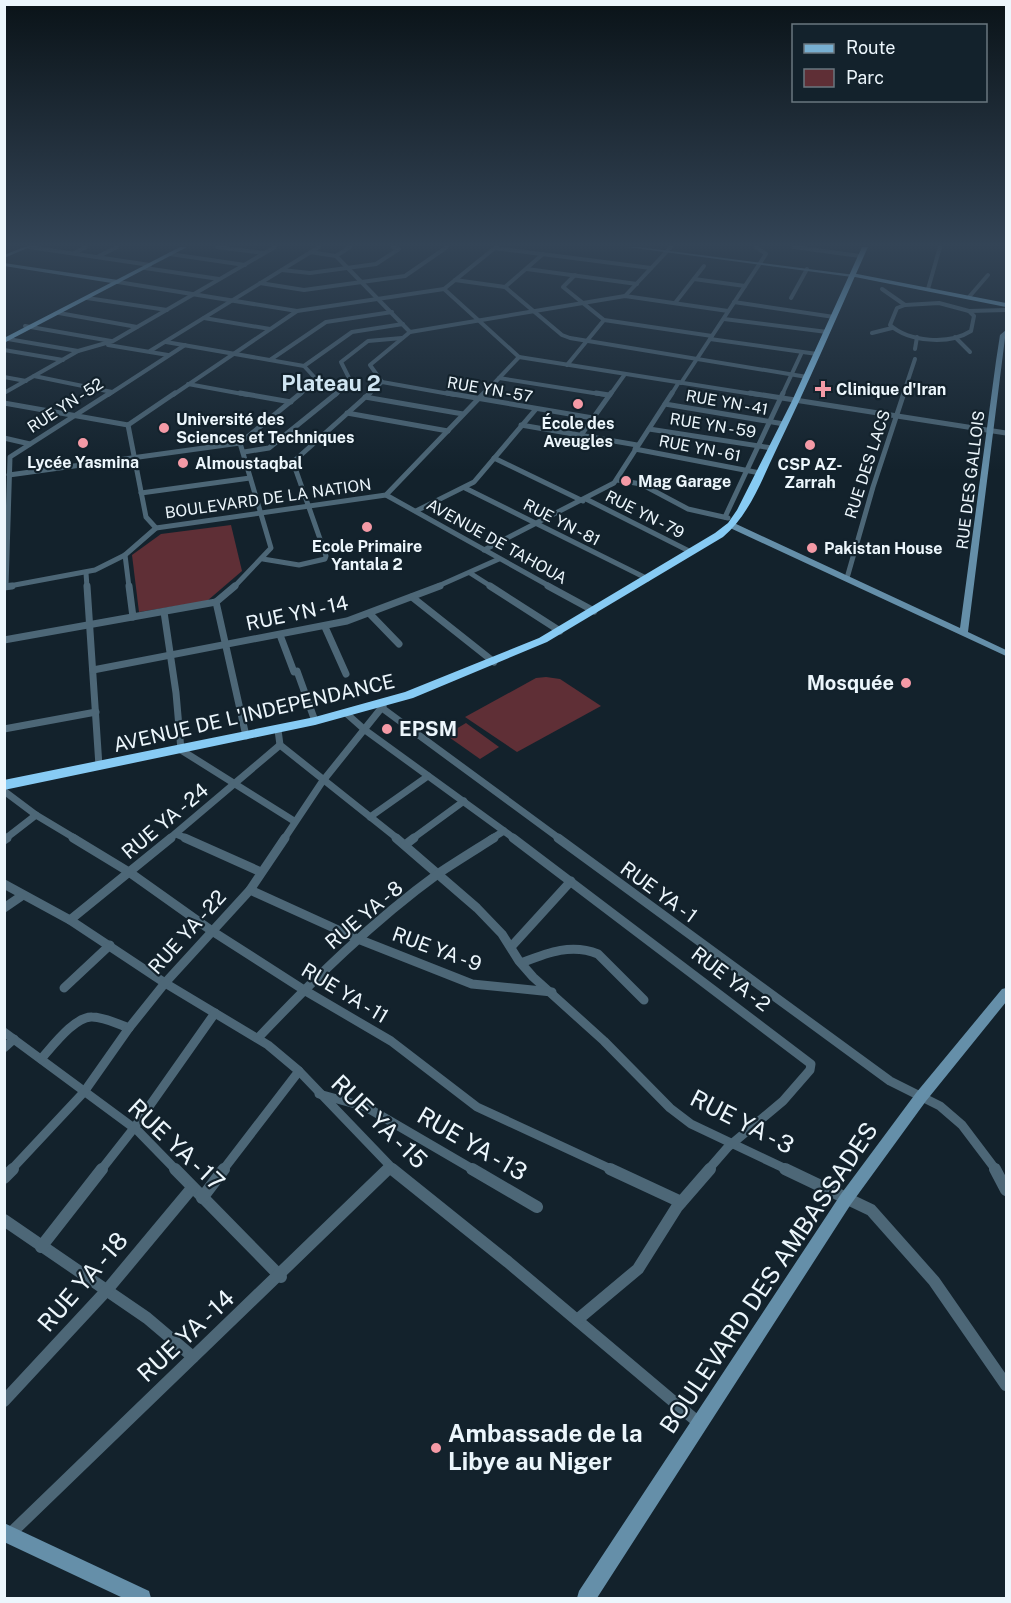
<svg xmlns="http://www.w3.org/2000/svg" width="1011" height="1603" font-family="'Public Sans',sans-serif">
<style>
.green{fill:#5f2f36}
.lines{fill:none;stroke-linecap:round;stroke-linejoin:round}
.street-far4{stroke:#4d6777;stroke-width:4}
.street-far3{stroke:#4d6777;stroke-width:5}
.street-far2{stroke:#4d6777;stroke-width:7}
.street-far1{stroke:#4d6777;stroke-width:9}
.street{stroke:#4d6777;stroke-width:12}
.secondary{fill:#658fa9;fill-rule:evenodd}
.primary{fill:#77afd1;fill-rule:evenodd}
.highway{fill:#87cbf4;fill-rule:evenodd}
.poi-dot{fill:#f49aa6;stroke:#13222c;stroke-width:2}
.labels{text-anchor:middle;stroke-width:4.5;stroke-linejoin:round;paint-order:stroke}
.far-street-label{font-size:16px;fill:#ecf6fc;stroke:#13222c}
.far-poi-label{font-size:16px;font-weight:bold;fill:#ecf6fc;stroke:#13222c;text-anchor:start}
.street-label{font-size:20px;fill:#ecf6fc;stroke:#13222c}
.poi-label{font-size:20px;font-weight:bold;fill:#ecf6fc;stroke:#13222c;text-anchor:end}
.far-district-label{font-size:22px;font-weight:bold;fill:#d0e5f2;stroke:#13222c}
.near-street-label{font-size:24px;fill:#ecf6fc;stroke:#13222c}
.near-poi-label{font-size:24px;font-weight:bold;fill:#ecf6fc;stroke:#13222c;text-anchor:start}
</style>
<rect width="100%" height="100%" fill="#13222c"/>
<g class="green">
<polygon points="231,525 242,571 207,601 139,612 132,555 161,534"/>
<polygon points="546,677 560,679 601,706 517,752 465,717 536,678"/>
<polygon points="466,723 499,747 480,759 446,735"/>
</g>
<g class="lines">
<g class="street-far4">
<polyline points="29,247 150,265"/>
<polyline points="217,247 263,253"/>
<polyline points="350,247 336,256 410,332 370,365 382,382 368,395"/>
<polyline points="794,247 860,256"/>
<polyline points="495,248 651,268"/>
<polyline points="310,252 336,256"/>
<polyline points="74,253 86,247"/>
<polyline points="170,254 245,265"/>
<polyline points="543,254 505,287 562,335 570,338 807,377"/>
<polyline points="97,257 117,247"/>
<polyline points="145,268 219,279"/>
<polyline points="527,269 637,284"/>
<polyline points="282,270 310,273 376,264 399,249 393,247"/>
<polyline points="575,275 563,287 604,320 712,336"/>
<polyline points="694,279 745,286"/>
<polyline points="455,280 505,287"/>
<polyline points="118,282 297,311"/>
<polyline points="260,283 304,290 405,276 447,247"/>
<polyline points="444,289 519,357"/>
<polyline points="444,289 496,247"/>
<polyline points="882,289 905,305"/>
<polyline points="928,289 940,247"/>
<polyline points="625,296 671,247"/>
<polyline points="969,297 988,275"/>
<polyline points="87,298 167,310"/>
<polyline points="791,298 807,269"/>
<polyline points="734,302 834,317"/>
<polyline points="675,303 704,266"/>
<path d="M939 303 969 311 974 316 971 331C949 345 909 342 890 325L897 308 905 305Z"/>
<polyline points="969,311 1006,310"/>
<polyline points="59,313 137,327"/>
<polyline points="204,318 270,329"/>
<polyline points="724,319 827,332"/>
<polyline points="25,326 111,341"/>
<polyline points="410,332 625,296 728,311"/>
<polyline points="872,333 892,328"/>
<polyline points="955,337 970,352"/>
<polyline points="8,339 78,351"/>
<polyline points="710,339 817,354"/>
<polyline points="166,342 304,366"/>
<polyline points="108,345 168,355"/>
<polyline points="915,349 917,337"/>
<polyline points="4,350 63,360"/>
<polyline points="150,351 319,247"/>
<polyline points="519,357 759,395"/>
<polyline points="270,360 326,322 392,312"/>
<polyline points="567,365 604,320"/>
<polyline points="34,376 112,392"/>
<polyline points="4,377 26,381"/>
<polyline points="499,378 606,395"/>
<polyline points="317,380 347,384"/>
<polyline points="382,382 455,395"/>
<polyline points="681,383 766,254 756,247"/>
<polyline points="188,384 248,395"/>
<polyline points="4,393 78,351 113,341 275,247"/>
<polyline points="108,395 185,345"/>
<polyline points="173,395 297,311 444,289"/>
<polyline points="299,395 317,380 304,366 352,332 403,324"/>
<polyline points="335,395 350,380 341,362 368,341 402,338"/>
<polyline points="483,395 519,357"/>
<polyline points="610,395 625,374"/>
<polyline points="671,395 679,382"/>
<polyline points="782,395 802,352"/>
<polyline points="903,395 915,359"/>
</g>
<g class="street-far3">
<polyline points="240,393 291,402"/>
<polyline points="447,393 593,418"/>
<polyline points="596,393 609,395"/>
<polyline points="750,393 1006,433"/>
<polyline points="365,397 463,414"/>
<polyline points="4,403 128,425"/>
<polyline points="665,404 784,424"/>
<polyline points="347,413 448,431"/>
<polyline points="128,425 146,517 156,528 386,495 484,393"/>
<polyline points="128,425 175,393"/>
<polyline points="521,425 637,445"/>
<polyline points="649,429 772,448"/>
<polyline points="581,435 611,393"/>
<polyline points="4,438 30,444"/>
<polyline points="635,449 760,473"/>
<polyline points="244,452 269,448 337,393"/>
<polyline points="494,458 583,501"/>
<polyline points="248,468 293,462"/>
<polyline points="9,475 240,443"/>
<polyline points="617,480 641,484 688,509 728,518"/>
<polyline points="465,488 648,579"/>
<polyline points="141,493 250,478"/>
<polyline points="386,495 551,587"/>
<polyline points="586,499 691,552"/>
<polyline points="416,511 474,482 536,409"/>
<polyline points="725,517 783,393"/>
<polyline points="484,550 614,483 672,393"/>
<polyline points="125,555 129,587"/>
<polyline points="263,559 299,565 325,559 326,556 293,462 370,393"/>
<polyline points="86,573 87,587"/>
<polyline points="470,573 492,587"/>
<polyline points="847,578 873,487 904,393"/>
<polyline points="4,587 95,570 125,555 156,528"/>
<polyline points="6,587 10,457 110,393"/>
<polyline points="234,587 271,548 240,443 301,393"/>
<polyline points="436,587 499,559"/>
</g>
<g class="street-far2">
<polyline points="87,586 99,766"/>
<polyline points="129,586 133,617"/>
<polyline points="490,586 560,631"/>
<polyline points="548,586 594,611"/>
<polyline points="4,587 12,586"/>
<polyline points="412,597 494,662"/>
<polyline points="216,602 246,736"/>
<polyline points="164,612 176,693 181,750 294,821"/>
<polyline points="370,614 399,644"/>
<polyline points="325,627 346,674"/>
<polyline points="280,635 294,672"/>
<polyline points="4,640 216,602 235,586"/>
<polyline points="93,670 347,621 440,586"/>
<polyline points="297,671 315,721"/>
<polyline points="382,708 560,839"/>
<polyline points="347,714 365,730 515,839"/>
<polyline points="4,729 96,712"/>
<polyline points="278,730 280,745 398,839"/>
<polyline points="4,791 36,815 76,839"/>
<polyline points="370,817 428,776"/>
<polyline points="176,834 188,839"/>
<polyline points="5,839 36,815"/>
<polyline points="169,839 280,745"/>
<polyline points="284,839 322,782 383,706"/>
<polyline points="412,839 464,801"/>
<polyline points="491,839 504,831"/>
</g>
<g class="street-far1">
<polyline points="73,838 129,872 212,931 304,990 391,1041 477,1107 613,1170"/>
<polyline points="185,838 261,872"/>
<polyline points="396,838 477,908 502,934 519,961 533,977 604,1041 670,1108 691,1124 788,1170"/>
<polyline points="513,838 811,1064 810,1070 783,1101 728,1147 708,1170"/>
<polyline points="558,838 890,1081 940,1106 962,1125 996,1170"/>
<polyline points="4,840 7,838"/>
<polyline points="405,845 414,838"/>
<polyline points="4,884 70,920 165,983 268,1045 299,1071 394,1170"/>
<polyline points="250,890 358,939 472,984 552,992"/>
<polyline points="4,908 23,895"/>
<polyline points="70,920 171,838"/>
<polyline points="511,947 571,881"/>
<path d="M521 963C547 953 571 943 598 954L644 1000"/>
<polyline points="64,988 110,945"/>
<polyline points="4,1032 138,1131 176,1170"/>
<path d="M258 1038C314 979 373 921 439 873 457 861 475 850 494 838"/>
<polyline points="4,1048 14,1039"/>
<path d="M41 1059C52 1047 75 1016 92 1017 105 1017 117 1024 129 1028"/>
<polyline points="319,1094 366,1107 474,1170"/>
<polyline points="11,1170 84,1092 129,1028 165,983 250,890 285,838"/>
<polyline points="101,1170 134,1128 215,1013"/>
<polyline points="223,1170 299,1071"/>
<polyline points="387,1170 390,1167"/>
</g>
<g class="street">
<polyline points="175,1169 281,1277"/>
<polyline points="392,1169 508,1262 699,1423"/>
<polyline points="472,1169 537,1207"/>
<polyline points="610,1169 681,1202"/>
<polyline points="785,1169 871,1210 934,1281 1006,1385"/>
<polyline points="995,1169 1006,1190"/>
<polyline points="4,1178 13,1169"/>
<polyline points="202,1198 224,1169"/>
<polyline points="4,1220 147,1318 193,1357"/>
<polyline points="41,1247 102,1169"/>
<polyline points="577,1320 638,1269 677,1207 710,1169"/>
<polyline points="4,1401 107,1290 192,1188"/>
<polyline points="10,1534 388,1169"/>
</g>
<g class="secondary">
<polygon points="24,247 30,247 4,258 4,255"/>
<polygon points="627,247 639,247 855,275 852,277"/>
<polygon points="4,263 118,280 121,282 118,284 4,266"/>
<polygon points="1006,330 968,632 1006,650 1006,656 728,527 728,523 734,523 960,628 996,361 1000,335"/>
<polygon points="1006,988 1006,1002 926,1101 851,1204 597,1598 577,1598 579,1591 841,1194 916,1093 1002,989"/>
<polygon points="4,1523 149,1591 151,1598 123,1598 4,1542"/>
</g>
<g class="primary">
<polygon points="180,247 187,247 4,343 4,338"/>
<polygon points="852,273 1006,303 1006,307 850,276"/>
</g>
<path class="highway" d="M862 247H868C838 314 809 382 777 448 762 479 750 514 723 537L547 642 413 698 315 725 4 790V780L315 717 405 692 539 638 715 533 728 523 737 510 792 401Z"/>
</g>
<linearGradient id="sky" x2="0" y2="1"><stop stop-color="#0a1318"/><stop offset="0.52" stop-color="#334456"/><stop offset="1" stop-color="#334456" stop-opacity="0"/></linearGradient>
<rect width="1011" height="471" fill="url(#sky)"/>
<g class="poi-dot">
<path d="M820 380h6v6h6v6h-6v6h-6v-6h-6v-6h6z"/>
<circle cx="578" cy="404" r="6"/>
<circle cx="164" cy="428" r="6"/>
<circle cx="83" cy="443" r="6"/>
<circle cx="810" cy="445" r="6"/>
<circle cx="183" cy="463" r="6"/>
<circle cx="626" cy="481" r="6"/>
<circle cx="367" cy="527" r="6"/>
<circle cx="812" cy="548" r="6"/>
<circle cx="906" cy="683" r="6"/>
<circle cx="387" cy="729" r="6"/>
<circle cx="436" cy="1448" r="6"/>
</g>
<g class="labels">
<g class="far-street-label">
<text transform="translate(490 389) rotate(10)" y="6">RUE YN - 57</text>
<text transform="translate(727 402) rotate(10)" y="6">RUE YN - 41</text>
<text transform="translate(65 405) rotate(-33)" y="6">RUE YN - 52</text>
<text transform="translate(713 425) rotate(9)" y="6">RUE YN - 59</text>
<text transform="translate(700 448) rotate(11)" y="6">RUE YN - 61</text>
<text transform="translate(867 464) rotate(-72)" y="6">RUE DES LACS</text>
<text transform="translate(970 480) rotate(-83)" y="6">RUE DES GALLOIS</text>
<text transform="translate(268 498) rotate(-8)" y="6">BOULEVARD DE LA NATION</text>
<text transform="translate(645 514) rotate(27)" y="6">RUE YN - 79</text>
<text transform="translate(562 522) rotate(27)" y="6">RUE YN - 81</text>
<text transform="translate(497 541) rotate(29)" y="6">AVENUE DE TAHOUA</text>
</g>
<g class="far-poi-label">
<text x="836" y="395">Clinique d'Iran</text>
<text x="176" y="425">Université des<tspan x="176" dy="18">Sciences et Techniques</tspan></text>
<text x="578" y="429" text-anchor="middle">École des<tspan x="578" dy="18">Aveugles</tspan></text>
<text x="83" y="468" text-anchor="middle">Lycée Yasmina</text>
<text x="195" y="469">Almoustaqbal</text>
<text x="810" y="470" text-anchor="middle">CSP AZ-<tspan x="810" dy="18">Zarrah</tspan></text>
<text x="638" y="487">Mag Garage</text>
<text x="367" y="552" text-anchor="middle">Ecole Primaire<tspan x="367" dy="18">Yantala 2</tspan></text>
<text x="824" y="554">Pakistan House</text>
</g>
<g class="street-label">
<text transform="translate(297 613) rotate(-12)" y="7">RUE YN - 14</text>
<text transform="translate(254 713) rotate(-13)" y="7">AVENUE DE L'INDEPENDANCE</text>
<text transform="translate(165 821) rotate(-40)" y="7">RUE YA - 24</text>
<text transform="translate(659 892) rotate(36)" y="7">RUE YA - 1</text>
<text transform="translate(364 915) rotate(-40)" y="7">RUE YA - 8</text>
<text transform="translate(187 932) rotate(-48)" y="7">RUE YA - 22</text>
<text transform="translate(437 949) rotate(20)" y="7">RUE YA - 9</text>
<text transform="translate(731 979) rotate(37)" y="7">RUE YA - 2</text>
<text transform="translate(345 993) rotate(31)" y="7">RUE YA - 11</text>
</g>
<g class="poi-label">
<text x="894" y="690">Mosquée</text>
<text x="399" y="736" text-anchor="start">EPSM</text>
</g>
<g class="far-district-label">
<text x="331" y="391">Plateau 2</text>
</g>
<g class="near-street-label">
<text transform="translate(379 1122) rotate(44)" y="8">RUE YA - 15</text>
<text transform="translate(742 1122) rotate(27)" y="8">RUE YA - 3</text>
<text transform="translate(472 1144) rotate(30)" y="8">RUE YA - 13</text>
<text transform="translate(176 1145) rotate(43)" y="8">RUE YA - 17</text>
<text transform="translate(769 1278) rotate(-56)" y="8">BOULEVARD DES AMBASSADES</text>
<text transform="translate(83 1282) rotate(-49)" y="8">RUE YA - 18</text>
<text transform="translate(186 1336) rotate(-43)" y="8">RUE YA - 14</text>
</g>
<g class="near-poi-label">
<text x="448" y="1442">Ambassade de la<tspan x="448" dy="28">Libye au Niger</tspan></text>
</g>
</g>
<rect width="1011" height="1603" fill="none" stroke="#ecf6fc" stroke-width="12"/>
<rect x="792" y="24" width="195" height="78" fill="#13222c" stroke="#6a777f" stroke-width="1.5"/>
<rect x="804" y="44" width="30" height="9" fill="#77afd1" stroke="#6a777f" stroke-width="1.5"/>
<text x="846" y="54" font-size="18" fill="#ecf6fc">Route</text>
<rect x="804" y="69" width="30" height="18" fill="#5f2f36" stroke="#6a777f" stroke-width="1.5"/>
<text x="846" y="84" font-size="18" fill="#ecf6fc">Parc</text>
</svg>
